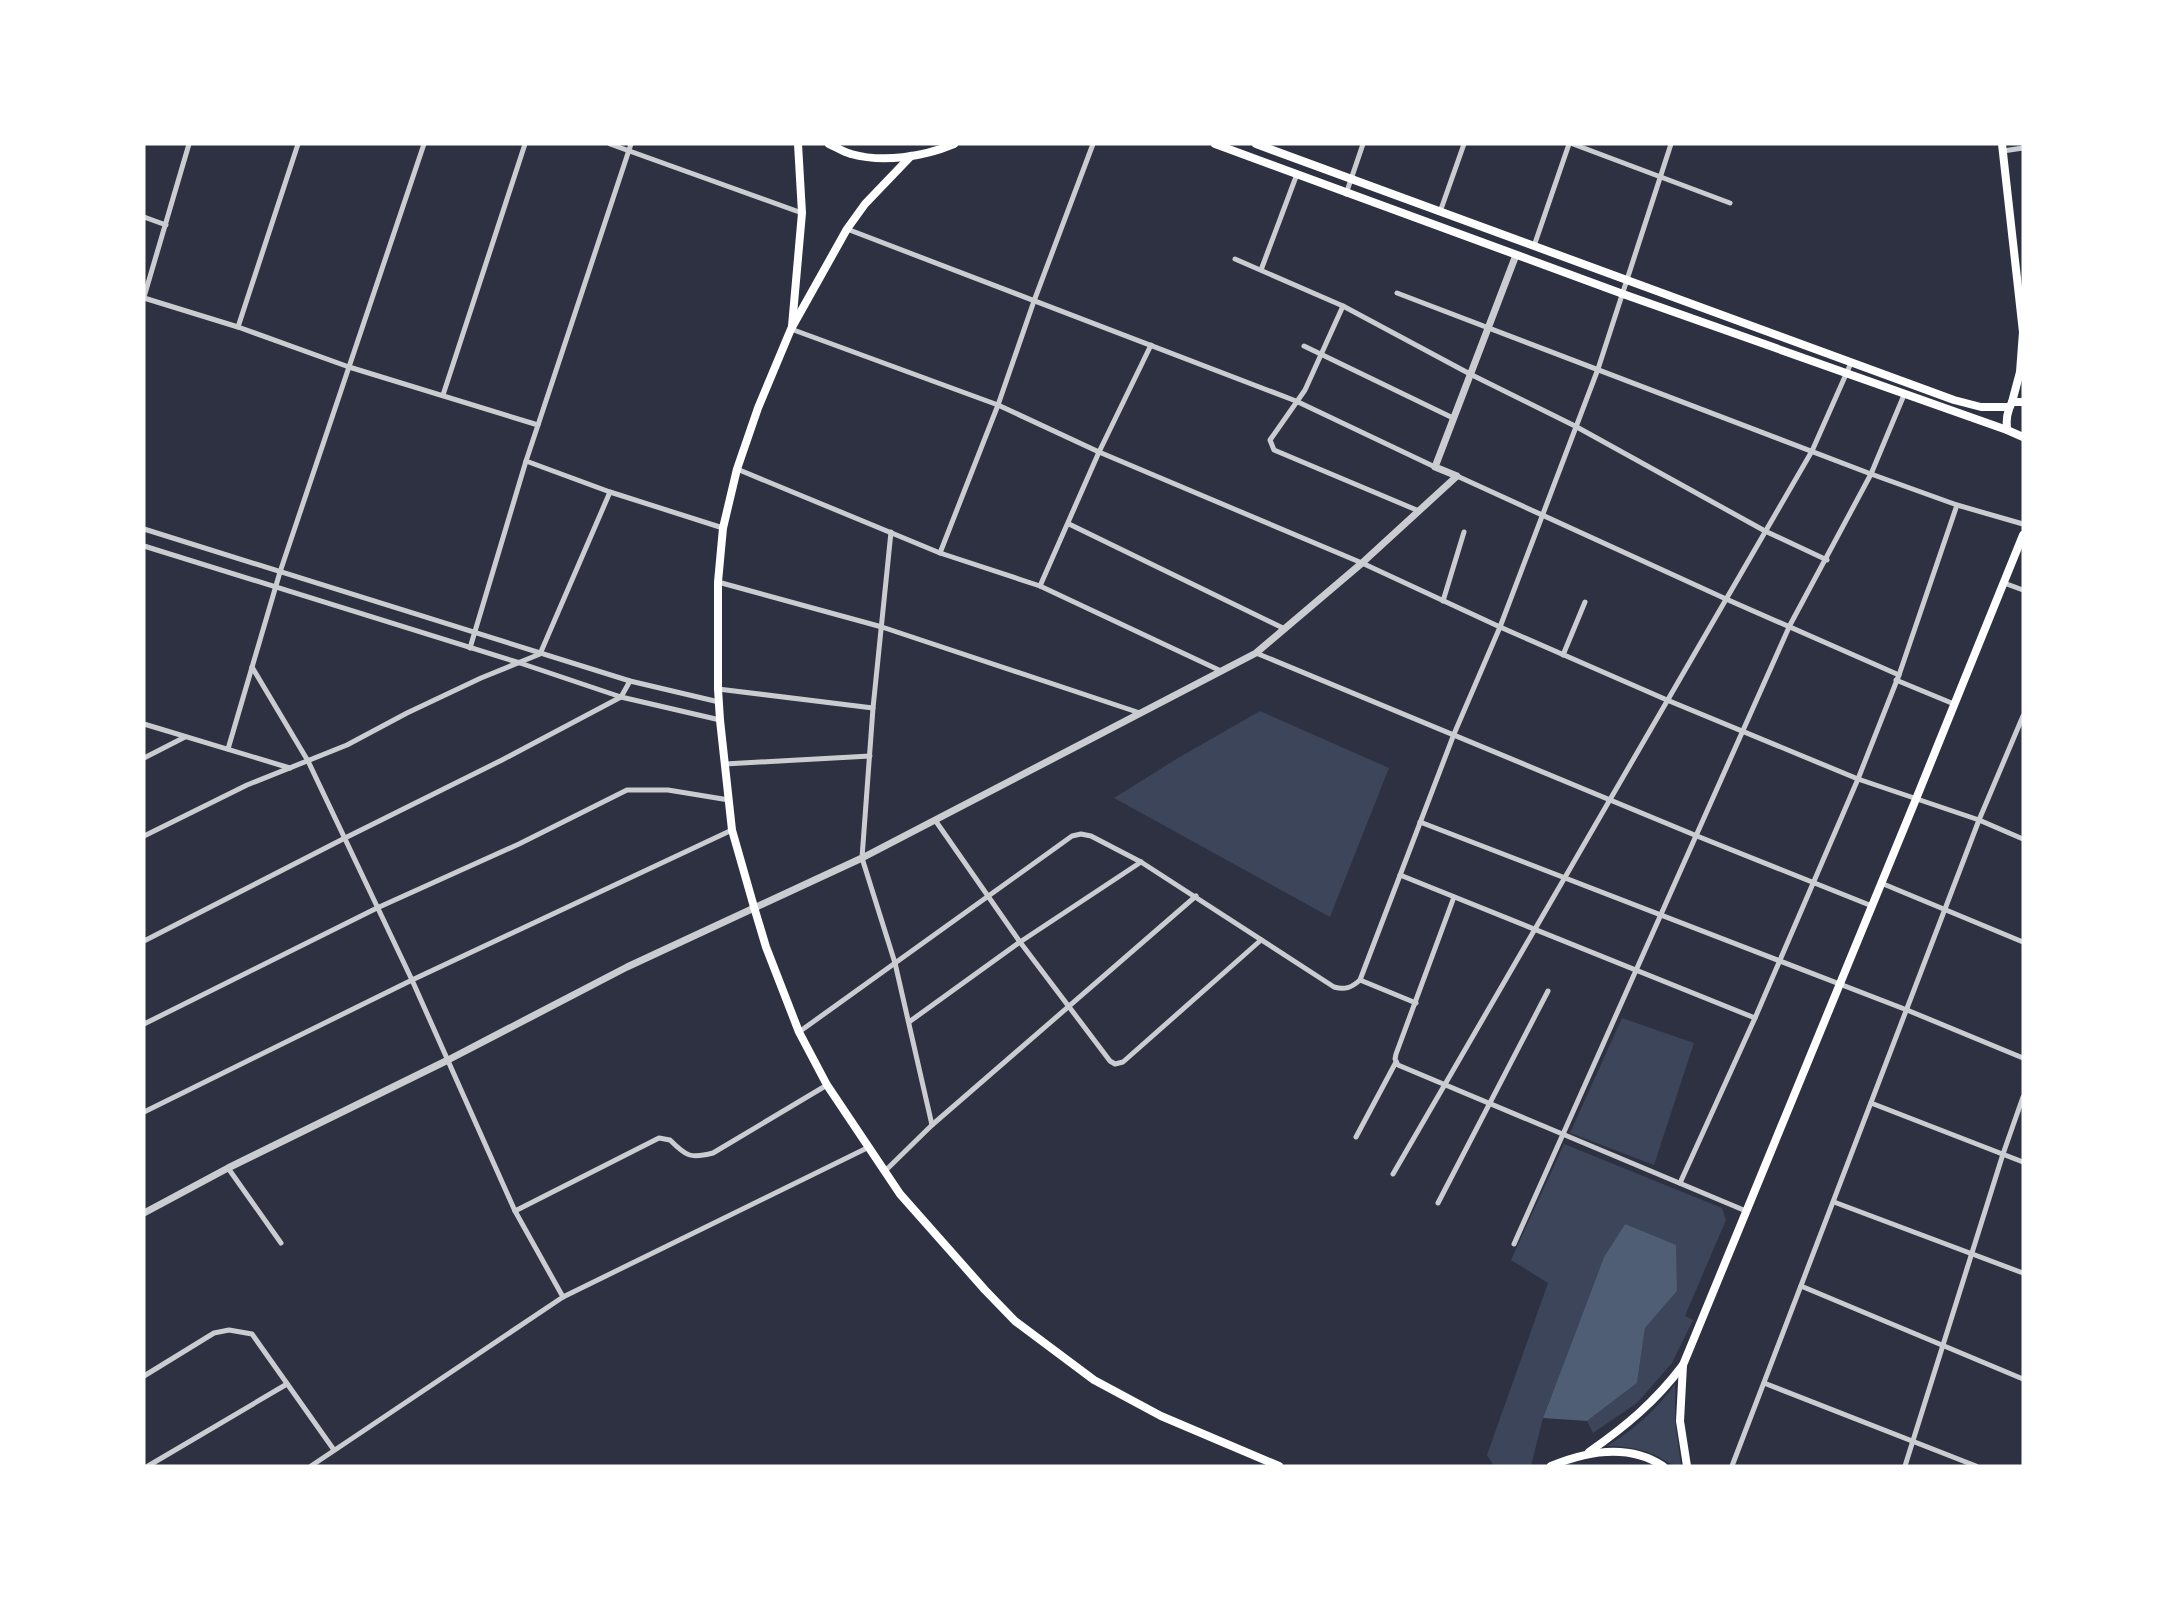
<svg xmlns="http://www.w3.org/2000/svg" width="2167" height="1610" font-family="Overpass,sans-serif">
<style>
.green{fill:#3c4559}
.water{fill:#4f5d75}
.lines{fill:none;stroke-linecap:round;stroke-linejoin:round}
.minor{stroke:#caccd0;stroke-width:5}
.tertiary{stroke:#caccd0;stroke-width:7}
.primary{stroke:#fff;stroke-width:8}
</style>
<rect width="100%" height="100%" fill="#2d3142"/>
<g class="green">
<polygon points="1260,711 1389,768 1330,917 1114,798 1178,758"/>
<polygon points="1622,1018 1694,1043 1654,1165 1570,1133"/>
<polygon points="1564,1144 1722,1208 1726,1220 1685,1316 1693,1320 1672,1363 1637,1403 1593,1433 1587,1421 1637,1383 1645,1328 1677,1291 1625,1224 1604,1257 1543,1418 1531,1466 1494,1466 1487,1455 1548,1283 1511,1260"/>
<path d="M1675 1384V1421L1681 1466C1670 1466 1664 1459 1655 1455 1639 1448 1623 1446 1607 1446 1634 1430 1656 1410 1675 1384Z"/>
</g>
<polygon class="water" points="1625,1224 1676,1245 1677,1291 1645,1328 1637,1383 1587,1421 1543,1418 1604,1257"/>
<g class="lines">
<g class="minor">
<polyline points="610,144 802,213"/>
<polyline points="1573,144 1730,203"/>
<polyline points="2003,151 2023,148"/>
<polyline points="1346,194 1363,144"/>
<polyline points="1440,212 1464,144"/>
<polyline points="144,217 166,225"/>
<polyline points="847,229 1296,401 1435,467"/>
<polyline points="1534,246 1569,144"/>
<polyline points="1235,259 1343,306 1470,374 1575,426 1765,531 1827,560"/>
<polyline points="1261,270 1297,174"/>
<polyline points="1397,293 1871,474 1957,505 2023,524"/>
<polyline points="144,297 189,144"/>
<polyline points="144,298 238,327 349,367 538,425 526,461 610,492 723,528"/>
<polyline points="1343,306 1305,390 1270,440 1274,450 1419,511"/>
<polyline points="238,327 298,144"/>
<polyline points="791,329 998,405 1099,452 1362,563 1500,627 1667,700 1858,779 1979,820 2023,839"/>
<polyline points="1304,346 1453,418"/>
<polyline points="443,395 525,144"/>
<polyline points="538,425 631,144"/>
<polyline points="737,469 940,553 1040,586 1221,671"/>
<polyline points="1457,476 1726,599 1899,675"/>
<polyline points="1069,524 1285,629"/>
<polyline points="144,529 630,681 719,702"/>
<polyline points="891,532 873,708 862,858 895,963 932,1125"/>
<polyline points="144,546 520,663 621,697 720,720"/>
<polyline points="940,553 998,405 1034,301 1093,144"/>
<polyline points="718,582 882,627 1140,713"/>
<polyline points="2004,583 2023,590"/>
<polyline points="1040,586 1099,452 1151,345"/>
<polyline points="1443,601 1464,532"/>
<polyline points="470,648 526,461"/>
<polyline points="1256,653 1697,836 1872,906"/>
<polyline points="1563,655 1585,602"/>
<polyline points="252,667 308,761 412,980 515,1211 563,1297"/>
<polyline points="1896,680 1954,704"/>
<polyline points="718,689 873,708"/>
<polyline points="144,724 290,768"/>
<polyline points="228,749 280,572 424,144"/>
<polyline points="144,758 185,737"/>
<polyline points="725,764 870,756"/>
<polyline points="935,820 1020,942 1110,1061 1115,1064 1123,1062 1261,940"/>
<polyline points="1420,822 1907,1010 2023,1058"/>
<polyline points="144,836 247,785 347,745 407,713 481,678 540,654 610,492"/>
<polyline points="1400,875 1755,1018"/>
<polyline points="1881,883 2023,942"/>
<polyline points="1454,897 1396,1054 1395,1059 1398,1065 1746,1211"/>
<polyline points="144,941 345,838 502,760 621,697 630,681"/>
<polyline points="1360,980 1416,1003"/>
<polyline points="909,1022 1020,942 1141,862"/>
<polyline points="144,1024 377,908 519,844 627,790 668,790 729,800"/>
<path d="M799 1032 1072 836 1081 834 1091 836 1141 862 1334 987C1345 990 1351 988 1360 980L1454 734 1500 627 1598 369 1671 144"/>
<polyline points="1871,1103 2023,1162"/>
<polyline points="144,1112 412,980 732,830"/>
<polyline points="1356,1137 1396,1062"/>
<polyline points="228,1168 281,1243"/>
<polyline points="885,1171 932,1125 1196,896"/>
<polyline points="1393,1174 1812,451 1851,363"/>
<polyline points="1680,1183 1755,1018 1858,779 1899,675 1957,505"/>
<polyline points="1834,1202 2023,1273"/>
<polyline points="1438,1203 1548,991"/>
<path d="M515 1211 659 1138 670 1140C686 1156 690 1159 713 1153L827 1085"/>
<polyline points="1514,1244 1790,625 1871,474 1904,395"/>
<polyline points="1801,1286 2023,1379"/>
<polyline points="144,1376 214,1333 229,1330 252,1334 334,1450"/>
<polyline points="1764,1383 1976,1466"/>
<polyline points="148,1466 287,1384"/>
<polyline points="311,1466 563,1297 867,1148"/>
<polyline points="1732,1466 1979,820 2023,716"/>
<polyline points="1905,1466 2003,1154 2023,1097"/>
</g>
<polyline class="tertiary" points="144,1213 228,1168 448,1060 627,967 862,858 1256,653 1362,563 1457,476 1435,467 1516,255"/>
<g class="primary">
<path d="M829 144C836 147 843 152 851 154 883 163 923 157 954 144"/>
<polyline points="1215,144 1623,294 2007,430"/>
<polyline points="1256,144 1954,400 1981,407 2009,407"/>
<polyline points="2002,144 2023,332 2020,372 2012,402"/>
<polyline points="911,156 865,204 847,229 791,329 758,408 737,469 723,528 718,582 718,689 720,720 732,830 754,907 766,947 799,1032 827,1085 900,1194 985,1290 1015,1321 1094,1380 1161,1416 1279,1466"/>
<polyline points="792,326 802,213 798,144"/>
<path d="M2023 402H2012C2007 412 2006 419 2007 430L2023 437"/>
<polyline points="1683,1365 1680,1421 1687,1466"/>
<path d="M1589 1452C1626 1426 1655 1402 1683 1365L1916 799 2023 535"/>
<path d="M1551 1466C1587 1451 1628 1443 1663 1466"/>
</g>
</g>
<rect width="2167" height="1610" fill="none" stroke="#ffffff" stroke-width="291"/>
</svg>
